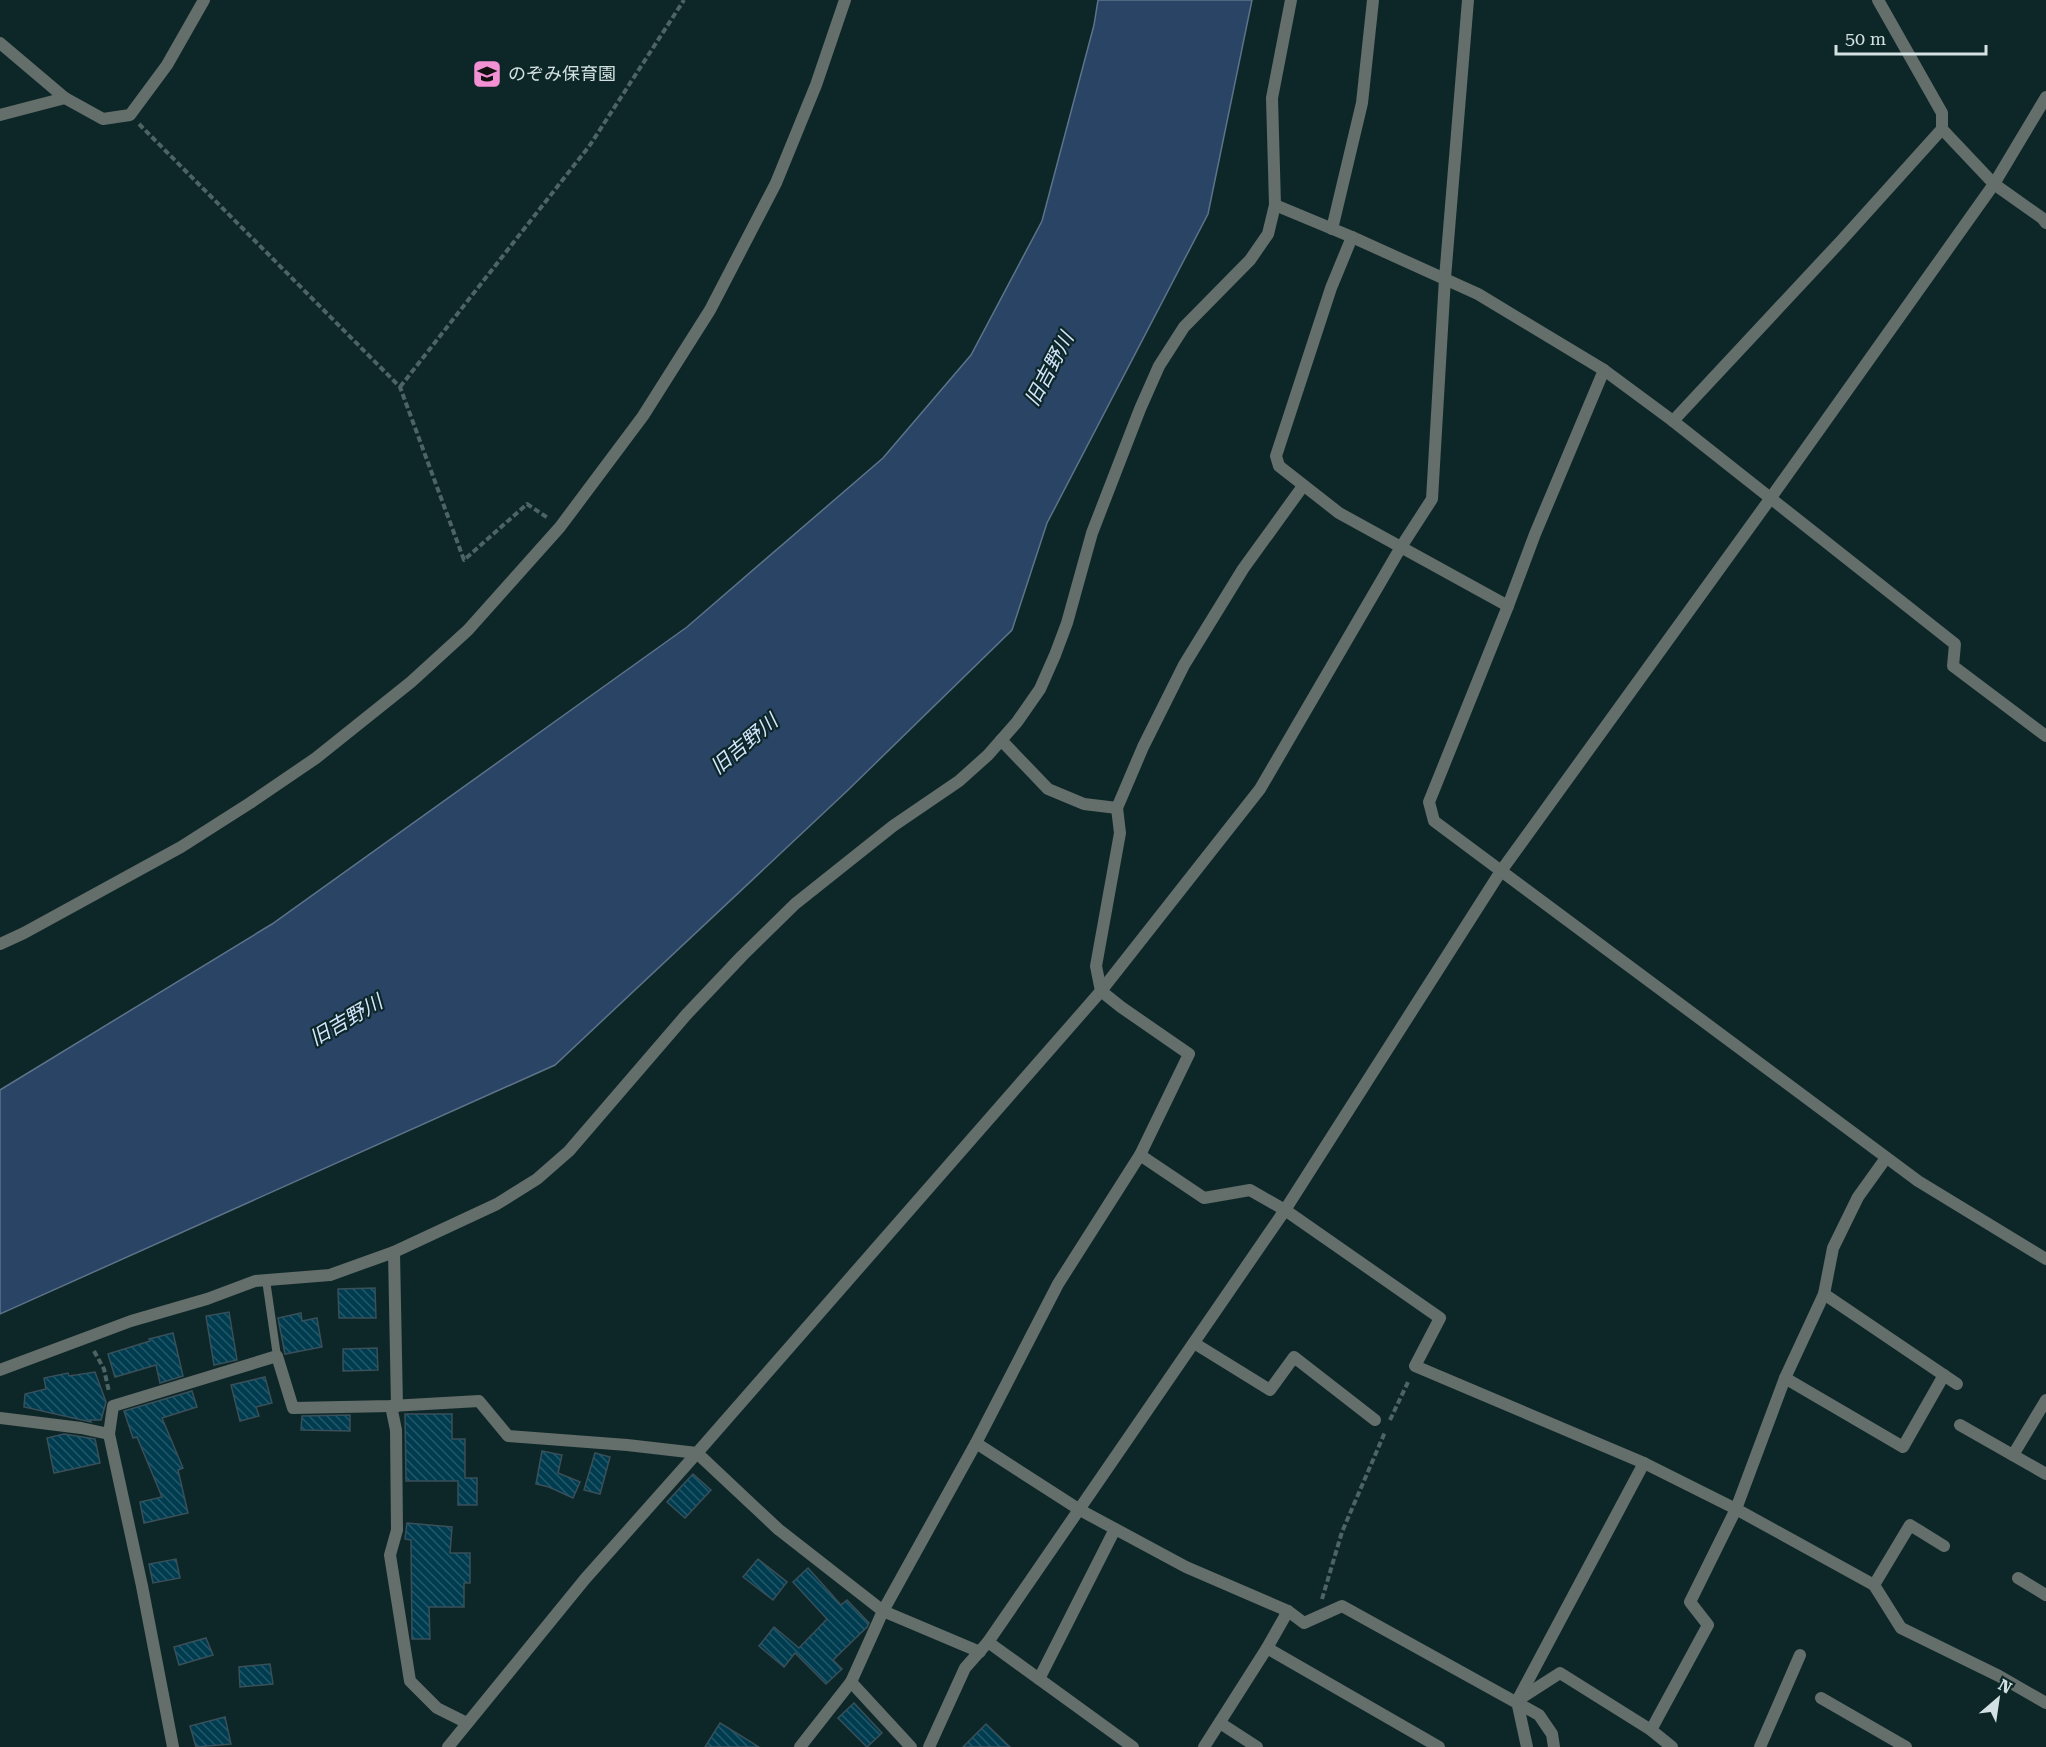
<svg xmlns="http://www.w3.org/2000/svg" width="2046" height="1747" font-family="'Roboto Serif','Noto Sans JP',serif">
<style>
.water{fill:#2a4465;stroke:#5d738a;stroke-width:1.5}
.building{fill:url(#building-back-hatch);stroke:#394f59;stroke-width:1.5}
.lines{fill:none;stroke-linecap:round;stroke-linejoin:round}
.path{stroke:#4d6364;stroke-width:4;stroke-dasharray:6 3;stroke-linecap:butt}
.service{stroke:#646e6a;stroke-width:8}
.minor{stroke:#646e6a;stroke-width:12}
.tertiary{stroke:#646e6a;stroke-width:12}
.labels{text-anchor:middle;stroke-width:4.5;stroke-linejoin:round;paint-order:stroke}
.poi-label{font-size:18px;fill:#d3e1e2;stroke:#0d2728;text-anchor:start}
.water-label{font-size:20px;font-style:italic;fill:#d4e6fe;stroke:#0d2728}
</style>
<defs>
<pattern id="building-back-hatch" width="6" height="6" patternUnits="userSpaceOnUse" patternTransform="scale(1.5)"><rect width="6" height="6" fill="#003c50"/><path d="M-1 5l2 2M0 0l6 6M5-1l2 2" fill="none" stroke="#245869"/></pattern>
</defs>
<rect width="100%" height="100%" fill="#0d2728"/>
<polygon class="water" points="1098,0 1252,0 1208,214 1047,523 1012,630 847,791 555,1065 0,1314 0,1090 272,924 687,627 883,458 971,355 1042,221 1094,25"/>
<g class="building">
<polygon points="375,1288 376,1318 339,1318 338,1289"/>
<polygon points="229,1312 237,1360 214,1365 206,1316"/>
<polygon points="301,1313 302,1321 317,1318 322,1347 285,1354 278,1318"/>
<polygon points="173,1333 183,1376 160,1383 156,1365 115,1377 108,1354 150,1341 149,1339"/>
<polygon points="377,1348 378,1370 343,1371 343,1349"/>
<polygon points="95,1372 106,1402 101,1420 90,1420 91,1422 24,1407 25,1394 46,1389 44,1378 68,1373 69,1376"/>
<polygon points="265,1377 272,1403 256,1407 259,1416 240,1421 231,1385"/>
<polygon points="192,1391 197,1407 162,1418 183,1468 178,1470 188,1513 144,1523 140,1502 162,1497 137,1437 133,1438 124,1411"/>
<polygon points="405,1414 452,1414 452,1439 465,1439 465,1478 477,1478 477,1505 458,1505 458,1481 406,1481"/>
<polygon points="350,1415 350,1431 301,1430 302,1416"/>
<polygon points="64,1434 95,1439 100,1463 54,1473 47,1438"/>
<polygon points="542,1451 562,1455 558,1473 580,1482 573,1498 549,1487 536,1484"/>
<polygon points="595,1453 610,1457 600,1494 584,1490"/>
<polygon points="693,1474 711,1490 685,1518 667,1502"/>
<polygon points="407,1523 452,1527 450,1553 470,1553 470,1583 464,1583 464,1607 429,1607 430,1639 412,1639 411,1540 405,1539"/>
<polygon points="176,1559 180,1578 153,1583 149,1564"/>
<polygon points="758,1559 787,1582 773,1600 743,1577"/>
<polygon points="808,1568 841,1605 847,1600 869,1623 867,1627 833,1660 842,1669 826,1684 795,1653 784,1667 759,1646 774,1627 799,1648 827,1619 793,1582"/>
<polygon points="206,1638 213,1655 179,1665 174,1647"/>
<polygon points="270,1664 273,1684 240,1687 239,1667"/>
<polygon points="854,1703 882,1733 867,1747 838,1718"/>
<polygon points="225,1717 231,1744 196,1747 190,1726"/>
<polygon points="720,1723 759,1747 705,1747"/>
<polygon points="986,1724 1010,1747 963,1747"/>
</g>
<g class="lines">
<g class="path">
<polyline points="139,124 400,387 464,560 527,504 548,518"/>
<polyline points="400,387 590,145 684,0"/>
<polyline points="94,1351 104,1369 109,1392"/>
<polyline points="1390,1420 1409,1380"/>
<polyline points="1322,1599 1342,1532 1385,1432"/>
</g>
<polyline class="service" points="266,1280 277,1356"/>
<g class="minor">
<polyline points="0,43 65,98 103,119 130,115 167,65 204,0"/>
<polyline points="0,115 65,98"/>
<polyline points="1942,129 1994,184 2042,218 2046,223"/>
<polyline points="1275,205 1352,237 1478,294 1604,370 1673,421 1955,644 1953,666 2046,736"/>
<polyline points="1332,229 1362,103 1373,0"/>
<polyline points="1352,237 1331,288 1276,456 1279,466 1339,513 1508,606"/>
<polyline points="1604,370 1535,534 1508,606 1429,802 1434,821 1918,1181 2046,1259"/>
<polyline points="1673,421 1841,241 1942,129 1942,113 1878,0"/>
<polyline points="1001,740 1048,789 1084,804 1117,808"/>
<polyline points="0,944 24,933 181,847 250,803 316,758 411,682 468,630 560,527 643,416 710,310 776,183 816,85 845,0"/>
<polyline points="1140,1155 1204,1198 1250,1190 1285,1210 1440,1318 1415,1366 1644,1463 1736,1509 1874,1585 1901,1628 1999,1676 2046,1703"/>
<polyline points="394,1252 397,1406"/>
<polyline points="1824,1294 1957,1384"/>
<polyline points="1194,1343 1270,1390 1294,1357 1375,1420"/>
<polyline points="0,1370 131,1321 207,1299 255,1281 330,1275 394,1252 497,1204 537,1179 569,1151 686,1015 742,956 795,904 893,826 959,781 988,755 1017,722 1040,689 1055,655 1067,623 1092,533 1140,409 1159,366 1184,327 1250,260 1268,234 1275,205 1272,98 1291,0"/>
<polyline points="1785,1378 1903,1447 1944,1375"/>
<polyline points="391,1406 396,1430 397,1530 390,1555 410,1681 437,1708 467,1723"/>
<polyline points="0,1418 81,1428 109,1434"/>
<polyline points="1960,1425 2046,1474"/>
<polyline points="976,1443 1080,1510 1186,1567 1288,1611 1304,1623 1342,1606 1539,1715 1552,1734 1554,1747"/>
<polyline points="2013,1455 2046,1400"/>
<polyline points="2018,1578 2046,1595"/>
<polyline points="1874,1585 1910,1525 1944,1546"/>
<polyline points="1267,1648 1439,1747"/>
<polyline points="1039,1679 1115,1529"/>
<polyline points="851,1682 911,1747"/>
<polyline points="1821,1698 1906,1747"/>
<polyline points="1518,1700 1560,1673 1651,1730 1672,1747"/>
<polyline points="1220,1723 1257,1747"/>
<polyline points="1651,1730 1708,1625 1690,1602 1736,1509 1785,1378 1824,1294 1833,1248 1858,1197 1886,1158"/>
<polyline points="173,1747 142,1586 109,1434 113,1406 277,1356 293,1408 391,1406 479,1401 508,1436 627,1445 697,1453 778,1529 883,1611 980,1652"/>
<polyline points="448,1747 585,1579 697,1453 1101,991 1260,789 1401,547 1432,499 1445,278 1468,0"/>
<polyline points="800,1747 851,1682 883,1611 976,1443 1058,1284 1140,1155 1189,1054 1121,1007 1101,991 1096,966 1120,833 1117,808 1143,747 1184,665 1243,569 1303,486"/>
<polyline points="1204,1747 1267,1648 1288,1611"/>
<polyline points="1527,1747 1517,1701 1644,1463"/>
<polyline points="1760,1747 1800,1655"/>
</g>
<g class="tertiary">
<polyline points="988,1642 1133,1747"/>
<polyline points="929,1747 965,1668 988,1642 1285,1210 1501,871 1770,499 1994,184 2046,97"/>
</g>
</g>
<defs>
<g id="school-square" transform="scale(1.5)"><rect x="-9" y="-9" width="18" height="18" rx="4" fill="#f391d5" stroke="#0d2728"/><path d="M0-5L7-2L0 1L-7-2ZM-4 1L0 2.5L4 1V4Q0 6-4 4Z" fill="#111"/></g>
</defs>
<g fill-rule="evenodd">
<use href="#school-square" x="487" y="74"/>
</g>
<g class="labels">
<g class="poi-label">
<text x="508" y="80">のぞみ保育園</text>
</g>
<g class="water-label">
<text transform="translate(1049 369) rotate(-62)" y="7">旧吉野川</text>
<text transform="translate(744 744) rotate(-40)" y="7">旧吉野川</text>
<text transform="translate(346 1020) rotate(-30)" y="7">旧吉野川</text>
</g>
</g>
<g transform="translate(1998 1699) rotate(29)" stroke="#0d2728" stroke-width="4.5" paint-order="stroke">
<path d="M0-4.5L10 22L0 15L-10 22Z" fill="#d3e1e2"/>
<text y="-9" font-size="16" font-weight="bold" text-anchor="middle" fill="#d3e1e2">N</text>
</g>
<path d="M1836 45v9h150v-9" fill="none" stroke="#d3e1e2" stroke-width="3"/>
<text x="1845" y="45" font-size="18" fill="#d3e1e2" stroke="#0d2728" stroke-width="4.5" paint-order="stroke">50 m</text>
</svg>
